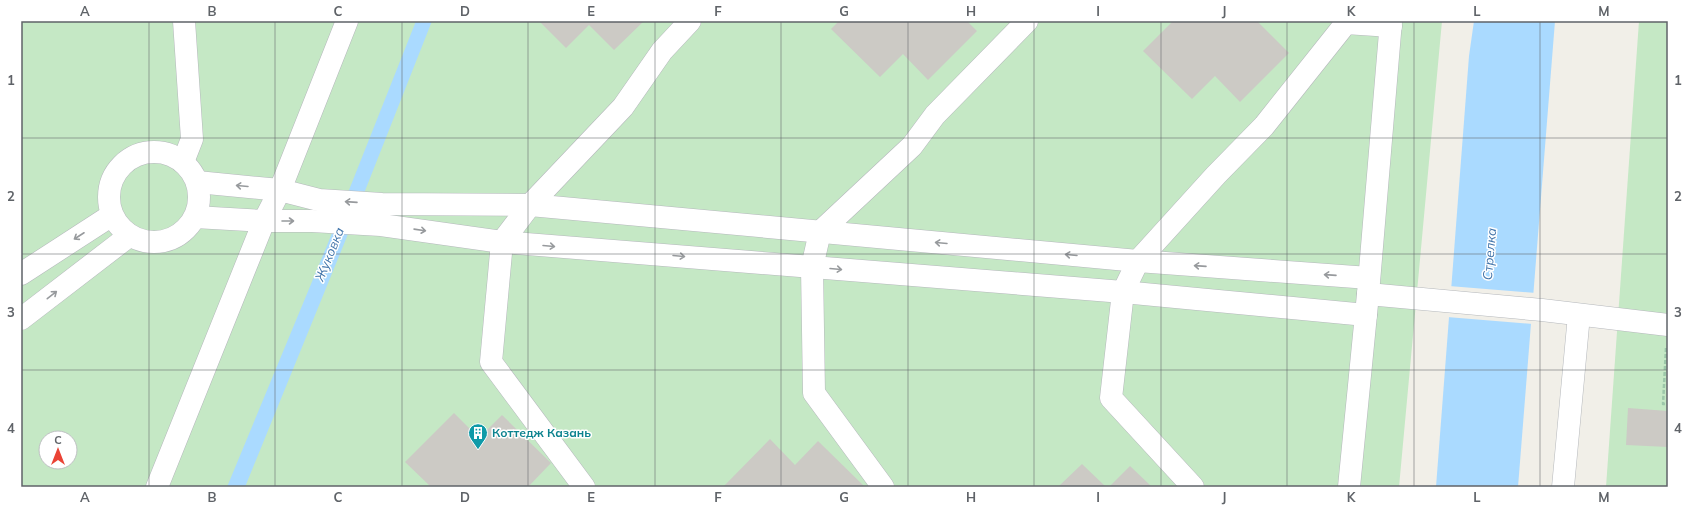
<svg xmlns="http://www.w3.org/2000/svg" width="1689" height="508" font-family="Mulish,sans-serif">
<style>
.green{fill:#c5e8c5;fill-rule:evenodd}
.water{fill:#aadaff}
.pier{fill:#f1efe8}
.building{fill:#cccac5}
.lines{fill:none;stroke-linecap:round;stroke-linejoin:round}
.minor-casing{stroke:#b5b8bc;stroke-width:23}
.path{stroke:#9cc7a9;stroke-width:2.5;stroke-dasharray:4 2;stroke-linecap:butt}
.minor{stroke:#fff;stroke-width:22}
.oneway{stroke:#979a9d}
.grid{fill:none;stroke:#5f6368;stroke-width:1;stroke-opacity:0.55}
.labels{text-anchor:middle;stroke-width:3;stroke-linejoin:round;paint-order:stroke}
.culture-label{font-size:12px;font-weight:bold;fill:#0d838f;stroke:#fff;text-anchor:start}
.water-label{font-size:13px;font-style:italic;fill:#4174aa;stroke:#fff}
.neatline{fill:none;stroke:#5f6368;stroke-width:1.5}
.grid-label{font-size:13px;text-anchor:middle;font-weight:bold;fill:#5f6368}
</style>
<rect width="100%" height="100%" fill="#f1efe8"/>
<g class="green">
<path d="M21 21H1442L1399 487H21ZM46 438H70V462H46Z"/>
<polygon points="1639,21 1668,21 1668,487 1606,487"/>
</g>
<g class="water">
<polygon points="416,21 432,21 344,244 245,487 227,487 328,243"/>
<polygon points="1474,21 1555,21 1518,487 1436,487 1469,56"/>
</g>
<polygon class="pier" points="1449,286 1536,293 1533,324 1447,317"/>
<g class="building">
<polygon points="539,21 644,21 614,50 589,25 566,48"/>
<polygon points="839,21 967,21 977,31 928,80 903,54 880,77 831,29"/>
<polygon points="1173,21 1257,21 1289,53 1240,102 1215,76 1192,99 1143,51"/>
<polygon points="1628,408 1668,411 1668,447 1626,445"/>
<polygon points="454,413 479,438 502,415 551,463 528,487 431,487 405,462"/>
<polygon points="770,439 795,465 818,441 865,487 723,487"/>
<polygon points="1082,464 1106,487 1058,487"/>
<polygon points="1130,466 1152,487 1109,487"/>
</g>
<g class="lines">
<g class="minor-casing">
<g id="minor">
<circle cx="154" cy="197" r="45"/>
<polyline points="183,162 192,139 184,21"/>
<polyline points="197,182 280,190 319,200 382,204 530,205 1138,261 1369,278"/>
<polyline points="195,217 264,221 312,221 381,225 502,242 1123,292 1366,315"/>
<polyline points="21,274 112,215"/>
<polyline points="1368,294 1542,310 1668,325"/>
<polyline points="21,319 129,236"/>
<polyline points="157,487 264,221 280,190 347,21"/>
<polyline points="584,487 491,362 502,242 530,205 623,107 662,51 690,21"/>
<polyline points="883,487 814,393 812,267 820,232 912,146 935,115 1027,21"/>
<polyline points="1193,487 1111,398 1123,292 1138,261 1216,175 1264,126 1346,23 1391,26"/>
<polyline points="1349,487 1368,294 1391,21"/>
<polyline points="1563,487 1579,315"/>
</g>
</g>
<polyline class="path" points="1666,348 1663,404 1668,404"/>
<use href="#minor" class="minor"/>
</g>
<defs><path id="oneway-shaft" d="M-6 0H5M1.5-3L5.5 0L1.5 3" fill="none" stroke-width="1.6" stroke-linecap="round" stroke-linejoin="round"/></defs>
<g class="oneway">
<use href="#oneway-shaft" transform="translate(242 186) rotate(-175)"/>
<use href="#oneway-shaft" transform="translate(351 202) rotate(-176)"/>
<use href="#oneway-shaft" transform="translate(288 221)"/>
<use href="#oneway-shaft" transform="translate(420 230) rotate(8)"/>
<use href="#oneway-shaft" transform="translate(79 236) rotate(147)"/>
<use href="#oneway-shaft" transform="translate(941 243) rotate(-175)"/>
<use href="#oneway-shaft" transform="translate(549 246) rotate(5)"/>
<use href="#oneway-shaft" transform="translate(1071 255) rotate(-175)"/>
<use href="#oneway-shaft" transform="translate(679 256) rotate(5)"/>
<use href="#oneway-shaft" transform="translate(1200 266) rotate(-176)"/>
<use href="#oneway-shaft" transform="translate(836 269) rotate(5)"/>
<use href="#oneway-shaft" transform="translate(1330 275) rotate(-176)"/>
<use href="#oneway-shaft" transform="translate(52 295) rotate(-38)"/>
</g>
<path class="grid" d="M149 21V487M275 21V487M402 21V487M528 21V487M655 21V487M781 21V487M908 21V487M1034 21V487M1161 21V487M1287 21V487M1414 21V487M1540 21V487M21 138H1668M21 254H1668M21 370H1668"/>
<defs>
<g id="building-pin" transform="scale(1)"><path d="M0 17L-7.5 6A9.5 9.5 0 1 1 7.5 6Z" fill="#0f9aa8" stroke="#fff"/><path d="M-4-6H4V6H1V3H-1V6H-4ZM-2.5-4.3h1.7v1.8h-1.7ZM.8-4.3h1.7v1.8H.8ZM-2.5-1h1.7V.8h-1.7ZM.8-1h1.7V.8H.8Z" fill="#fff"/></g>
</defs>
<g fill-rule="evenodd">
<use href="#building-pin" x="478" y="433"/>
</g>
<g class="labels">
<g class="culture-label">
<text x="492" y="437">Коттедж Казань</text>
</g>
<g class="water-label">
<text transform="translate(329 254) rotate(-68)" y="5">Жуковка</text>
<text transform="translate(1489 254) rotate(-85)" y="5">Стрелка</text>
</g>
</g>
<rect width="1689" height="508" fill="none" stroke="#ffffff" stroke-width="44"/>
<g transform="translate(58 450)"><circle r="19" fill="#ffffff" stroke="#bfc1c3"/>
<path d="M0-3L7 15L0 10L-7 15Z" fill="#ea4335"/>
<text y="-6" font-size="11" font-weight="bold" text-anchor="middle" fill="#5f6368">С</text>
</g>
<rect x="22" y="22" width="1645" height="464" class="neatline"/>
<g class="grid-label">
<text x="85" y="16">A</text>
<text x="212" y="16">B</text>
<text x="338" y="16">C</text>
<text x="465" y="16">D</text>
<text x="591" y="16">E</text>
<text x="718" y="16">F</text>
<text x="844" y="16">G</text>
<text x="971" y="16">H</text>
<text x="1098" y="16">I</text>
<text x="1224" y="16">J</text>
<text x="1351" y="16">K</text>
<text x="1477" y="16">L</text>
<text x="1604" y="16">M</text>
<text x="11" y="85">1</text>
<text x="1678" y="85">1</text>
<text x="11" y="201">2</text>
<text x="1678" y="201">2</text>
<text x="11" y="317">3</text>
<text x="1678" y="317">3</text>
<text x="11" y="433">4</text>
<text x="1678" y="433">4</text>
<text x="85" y="502">A</text>
<text x="212" y="502">B</text>
<text x="338" y="502">C</text>
<text x="465" y="502">D</text>
<text x="591" y="502">E</text>
<text x="718" y="502">F</text>
<text x="844" y="502">G</text>
<text x="971" y="502">H</text>
<text x="1098" y="502">I</text>
<text x="1224" y="502">J</text>
<text x="1351" y="502">K</text>
<text x="1477" y="502">L</text>
<text x="1604" y="502">M</text>
</g>
</svg>
